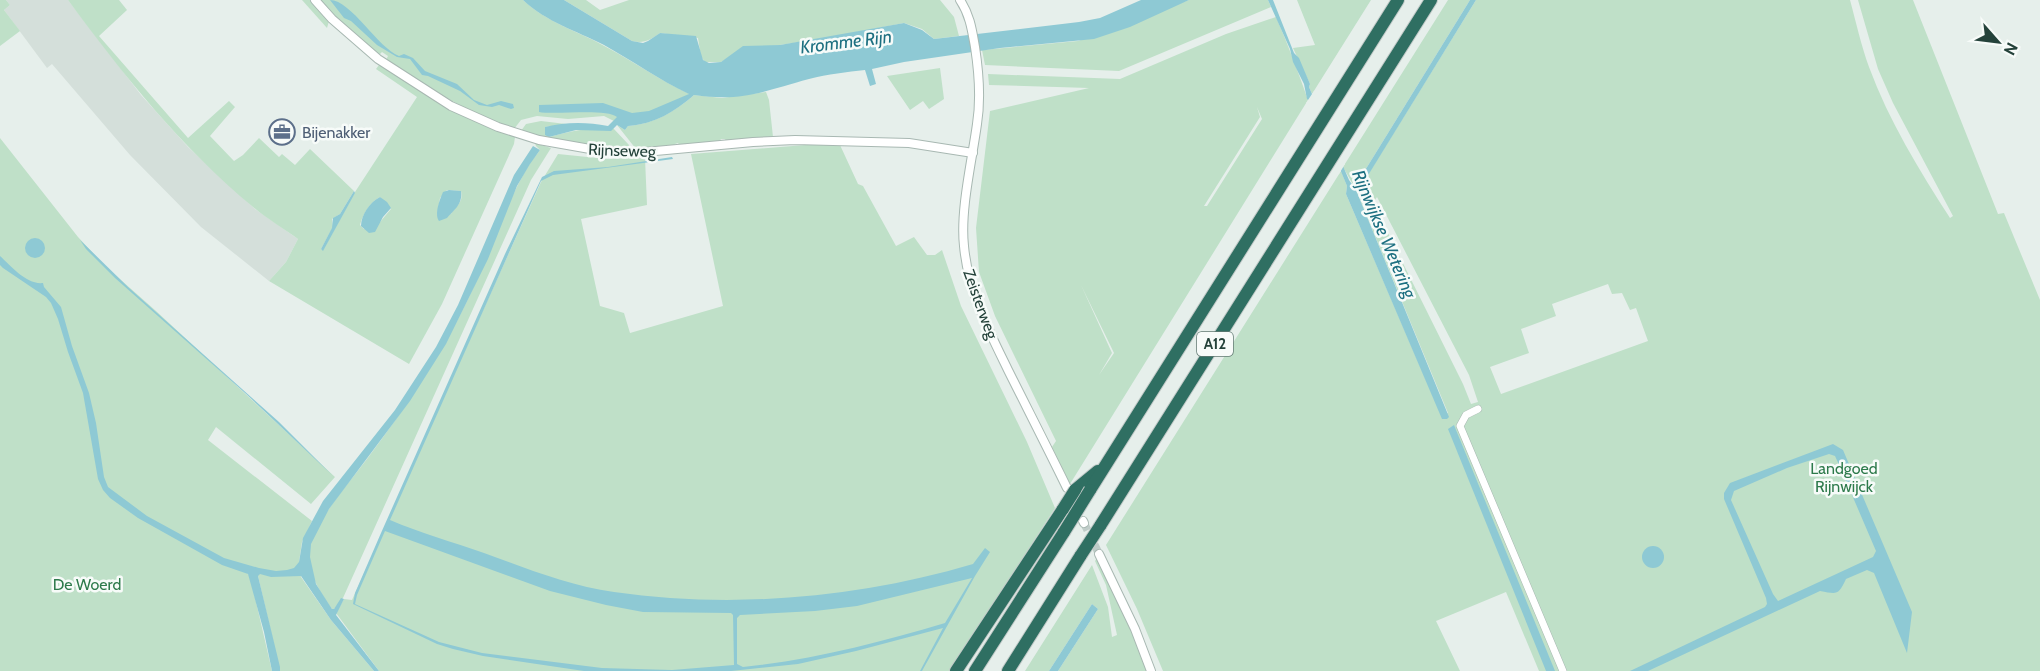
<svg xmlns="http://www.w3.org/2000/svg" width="2040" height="671" font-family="Cabin,sans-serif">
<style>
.built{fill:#d4dfda}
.green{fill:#bfe0c8;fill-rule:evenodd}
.water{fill:#8ec9d4;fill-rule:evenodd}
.pier{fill:#e6efeb}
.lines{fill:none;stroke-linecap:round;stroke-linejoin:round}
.tertiary-tunnel{stroke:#bfccc8;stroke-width:8;stroke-dasharray:8 4;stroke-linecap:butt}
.minor-casing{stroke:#a8b8b2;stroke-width:8}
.tertiary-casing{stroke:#a8b8b2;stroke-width:10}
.motorway-casing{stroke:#c2cac8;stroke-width:14}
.minor{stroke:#fff;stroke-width:7}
.tertiary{stroke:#fff;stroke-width:8}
.motorway{stroke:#2f6f62;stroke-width:12}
.motorway-bridge-casing{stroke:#c2cac8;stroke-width:14;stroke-linecap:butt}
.motorway-bridge{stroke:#2f6f62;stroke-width:12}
.labels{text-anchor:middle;stroke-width:5;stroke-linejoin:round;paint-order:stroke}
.shield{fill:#f7fbf9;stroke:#637a73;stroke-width:1.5}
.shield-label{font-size:15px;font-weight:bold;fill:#24423a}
.service-label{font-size:16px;fill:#4e5e75;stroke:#f7fbf9;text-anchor:start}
.street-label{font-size:16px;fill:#24423a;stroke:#f7fbf9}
.park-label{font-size:16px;fill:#2d7a4b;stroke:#f7fbf9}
.water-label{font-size:18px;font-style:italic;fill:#1c6f80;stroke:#f7fbf9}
</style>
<rect width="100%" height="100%" fill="#e6efeb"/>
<polygon class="built" points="6,0 68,0 141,95 188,147 255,209 298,239 286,262 269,281 201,227 130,155 52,64 47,68 4,10 10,5"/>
<g class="green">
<polygon points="0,0 6,0 10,5 4,10 20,31 0,46"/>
<path d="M68 0H119L127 10 99 36 188 138 229 101 235 107 210 136 234 161 243 155 259 138 279 157 282 154 295 165 310 149 354 191 340 214 332 219 333 227 321 249 323 250 355 192 417 97 376 69 379 65 459 114 515 137 514 144 442 304 409 364 269 281 286 262 298 239C283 228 267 219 253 207 180 146 124 76 68 0ZM447 190 461 191C464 203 455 206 451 214L437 215 440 198ZM380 197 391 209 380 222 364 229 360 225C363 214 370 202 380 197Z"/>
<polygon points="302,0 310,0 329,21 327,28"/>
<path d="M319 0H523C549 24 579 31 608 48 636 63 661 81 690 94L682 98 681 97 684 101 614 125V121L604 116 568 119 537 116 521 120 514 129C467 113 427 87 386 60L388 56 382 52 379 55 354 35Z"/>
<path d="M564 0H586L600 10 629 0H940L954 17 959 36 934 39 922 29 904 23 820 39 773 46 747 47 721 62H705L701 57 698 38 660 33C650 40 644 44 632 41Z"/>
<polygon points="1189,0 1268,0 1271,7 1119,71 985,65 982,50 1078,41"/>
<polygon points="1297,0 1371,0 1312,94 1309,87 1310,84 1293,48 1315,45"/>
<path d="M1448 0H1470L1364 172 1367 176 1476 0H1850C1856 22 1861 45 1869 67 1889 121 1919 170 1950 218L1953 216 1893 103 1878 69 1858 0H1913L1998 214 2004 213 2040 300V671H1539L1506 592 1436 621 1460 671H1163L1137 609 1106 545 1341 171 1347 186 1346 194 1441 415 1448 413 1356 190 1343 167ZM1377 197 1469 375 1478 402 1471 404 1463 384 1373 203ZM1608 284 1612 294 1622 293 1630 310 1636 308 1648 341 1501 394 1490 367 1529 353 1521 329 1556 316 1552 304Z"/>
<path d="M1276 17C1288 44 1298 72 1308 100L1070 484 1052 447 1056 441 995 316 979 272 976 228 990 111 1089 88 989 85 988 74 1120 79 1226 34ZM1257 107 1262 119 1207 206H1204L1260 117ZM1081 285 1114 353 1099 375 1112 353Z"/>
<polygon points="940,68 944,99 929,109 923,101 910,110 887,76"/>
<path d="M766 92 769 100 773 137 726 141 725 139H721L719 142 680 146 678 143 675 144 674 146 636 149 617 125 625 130 628 126C654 124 674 112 694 95L722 98Z"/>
<path d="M541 121 566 124 545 127 549 137C564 133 579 129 594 129 602 129 607 132 613 128L629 145 628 147 626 149 562 142 521 131 526 124Z"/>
<polygon points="0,138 78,237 104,265 156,311 335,477 311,504 216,427 208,440 312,521 302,542 299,562 301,577 331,620 374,671 280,671 258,576 247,573 250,576 272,671 0,671"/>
<path d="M535 143 551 148 531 180 343 598 334 609H332C320 592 304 568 310 546 318 517 349 483 367 459 406 407 441 355 469 297 490 254 504 206 529 165 532 159 537 155 540 150L536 146Z"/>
<polygon points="805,145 840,145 858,184 863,186 896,246 914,237 927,255 935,255 942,250 961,306 1027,442 1055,508 950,671 379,671 336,613 344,599 352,600 541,182 558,154 607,159 645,158 647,205 581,219 600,306 624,313 630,333 723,306 691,154"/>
<polygon points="1097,558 1131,630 1148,671 1058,671 1098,609 1092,604 1049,671 1025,671 1092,565 1108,607 1112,637 1117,635 1106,585 1095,561"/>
</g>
<g class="water">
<path d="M330 0C351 0 378 48 399 56L404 54 413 58 425 71 457 84 474 100 487 105 501 101 513 104 514 108 511 109 499 105 492 107 479 105 460 91 428 76 422 75 410 59 397 57 377 45 351 21 344 18Z"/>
<path d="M523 0H564L632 41 643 43 648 41 660 33 696 36 703 60 709 63 721 62 743 46 780 45 904 23 922 30 934 39 1079 22 1100 18 1141 0H1189L1130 27 1094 39 1000 48 904 62 872 69 876 84 870 86 865 70C847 72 828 74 809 79 764 91 743 102 694 95 674 112 655 124 628 126L625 130 617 125 611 131 576 130 549 137 545 135V127C565 122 587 122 608 126L617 117C607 108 556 115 539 112V105L603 103 632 113 649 111 689 94C659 80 633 61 604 45 575 30 548 23 523 0Z"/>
<polygon points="1268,0 1273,0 1294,53 1299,58 1310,84 1309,87 1312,94 1349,180 1356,190 1449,417 1447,419 1442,419 1346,194 1347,186 1313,104 1307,99 1304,84 1293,62 1290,49"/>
<polygon points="1470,0 1476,0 1367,177 1364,172"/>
<path d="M533 146 540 150 530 164 517 186 488 259 446 344 410 401 329 509 311 544 310 557 316 584 332 609H334L341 598 344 599 336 615 379 671H374L331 620 301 576 271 577 260 574 258 576 280 667V671H272L264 632 248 574 222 565 138 518 110 498 103 490 98 479 83 393 68 352 58 319 51 303 46 297 3 268 0 265V256C11 266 27 285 43 283L44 287 61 307 72 346 89 393 96 423 104 477 108 487 147 516 224 558 259 568 276 571 287 570 294 568 299 562 303 538 323 501 395 410 436 347 458 305 514 175Z"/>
<path d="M672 157 673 159 553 175 541 181 390 520C420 533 453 542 484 553 526 568 569 586 614 592 733 609 858 598 973 564L985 548 990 552 975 576 922 671H920L943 628 856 651 798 664 731 671H584L483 656 453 649 437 644 353 604 355 593 381 533 505 254 542 177 554 171 608 167ZM385 531 550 591 606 605 643 612 731 613 733 615 734 665 672 670 602 668 482 653 439 642 355 604 357 595ZM972 578 945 623C878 643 812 660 743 667L737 664V618L740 615 815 611 857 606Z"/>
<path d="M449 190 461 191C463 204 454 210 447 218L439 221C434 214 440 199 443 192Z"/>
<polygon points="354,191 355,193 323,251 321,249 332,228 333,218 340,214"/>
<path d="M380 197 387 202 391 208 383 217 375 232 369 233 361 226C361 215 370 202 380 197Z"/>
<circle cx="35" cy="248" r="10"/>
<polygon points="80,240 128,287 279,422 332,475 245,393 115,278 86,249"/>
<polygon points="1454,425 1555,671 1546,671 1448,429"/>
<path d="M1833 444 1843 450 1912 612 1907 653 1874 573 1867 570 1846 579C1838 596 1837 594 1820 591L1648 671H1630L1765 607 1767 604 1766 598 1724 499V493L1730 483ZM1829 454 1835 456 1840 467 1876 551 1873 557 1778 601 1773 594 1731 500 1734 491 1787 468Z"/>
<circle cx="1653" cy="557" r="11"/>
<polygon points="1092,604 1098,609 1058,671 1049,671"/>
</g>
<polygon class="pier" points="1314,91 1345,164 1339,174 1311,106 1306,103"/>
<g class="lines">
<polyline class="tertiary-tunnel" points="1084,523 1099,554"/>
<g class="minor-casing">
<polyline id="minor" points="1478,409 1466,415 1460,426 1563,671"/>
</g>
<g class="tertiary-casing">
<g id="tertiary">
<polyline points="315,0 332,19 378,59 451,106 498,127 539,140 590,149 634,153 753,142 795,140 909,143 973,153"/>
<path d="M960 0C970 15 972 30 975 47 979 73 981 99 977 124 972 161 960 210 964 246 968 291 989 331 1008 370 1028 410 1048 449 1067 488"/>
<polyline points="1083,521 1084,523"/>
<polyline points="1099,554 1135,629 1151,671"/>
</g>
</g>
<g class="motorway-casing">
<g id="motorway">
<polyline points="1075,490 1098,471"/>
<polyline points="1090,490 1398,0"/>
<polyline points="1100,526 1431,0"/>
<polyline points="956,671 1063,509"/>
<polyline points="975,671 1064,532"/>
<polyline points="1008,671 1081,555"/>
</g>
</g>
<use href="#minor" class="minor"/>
<use href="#tertiary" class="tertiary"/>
<use href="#motorway" class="motorway"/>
<g class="motorway-bridge-casing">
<g id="motorway-bridge">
<polyline points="1063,509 1075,490"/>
<polyline points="1064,532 1090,490"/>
<polyline points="1081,555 1100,526"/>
</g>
</g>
<use href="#motorway-bridge" class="motorway-bridge"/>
</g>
<defs>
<g id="office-ring" transform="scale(1.35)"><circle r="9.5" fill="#f7fbf9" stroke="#5c6f8a" stroke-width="1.5"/><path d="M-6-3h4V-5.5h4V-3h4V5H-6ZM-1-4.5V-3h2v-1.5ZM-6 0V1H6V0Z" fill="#5c6f8a"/></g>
</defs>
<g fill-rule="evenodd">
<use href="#office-ring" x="282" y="132"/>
</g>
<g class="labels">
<rect class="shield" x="1197" y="332" width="36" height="24" rx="4.5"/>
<g class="shield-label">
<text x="1215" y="349">A12</text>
</g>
<g class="service-label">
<text x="302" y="138">Bijenakker</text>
</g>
<g class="street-label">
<text transform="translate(622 150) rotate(2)" y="6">Rijnseweg</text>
<text transform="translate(981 304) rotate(70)" y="6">Zeisterweg</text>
</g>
<g class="park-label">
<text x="1844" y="474">Landgoed<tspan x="1844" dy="18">Rijnwijck</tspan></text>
<text x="87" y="590">De Woerd</text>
</g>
<g class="water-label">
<text transform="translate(846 42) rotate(-7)" y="6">Kromme Rijn</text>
<text transform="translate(1384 234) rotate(67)" y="6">Rijnwijkse Wetering</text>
</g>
</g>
<g transform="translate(1998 42) rotate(118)" stroke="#f7fbf9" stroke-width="4.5" paint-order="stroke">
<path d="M0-4.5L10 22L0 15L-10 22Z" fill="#24423a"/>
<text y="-9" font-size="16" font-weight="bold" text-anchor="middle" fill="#24423a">N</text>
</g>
</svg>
